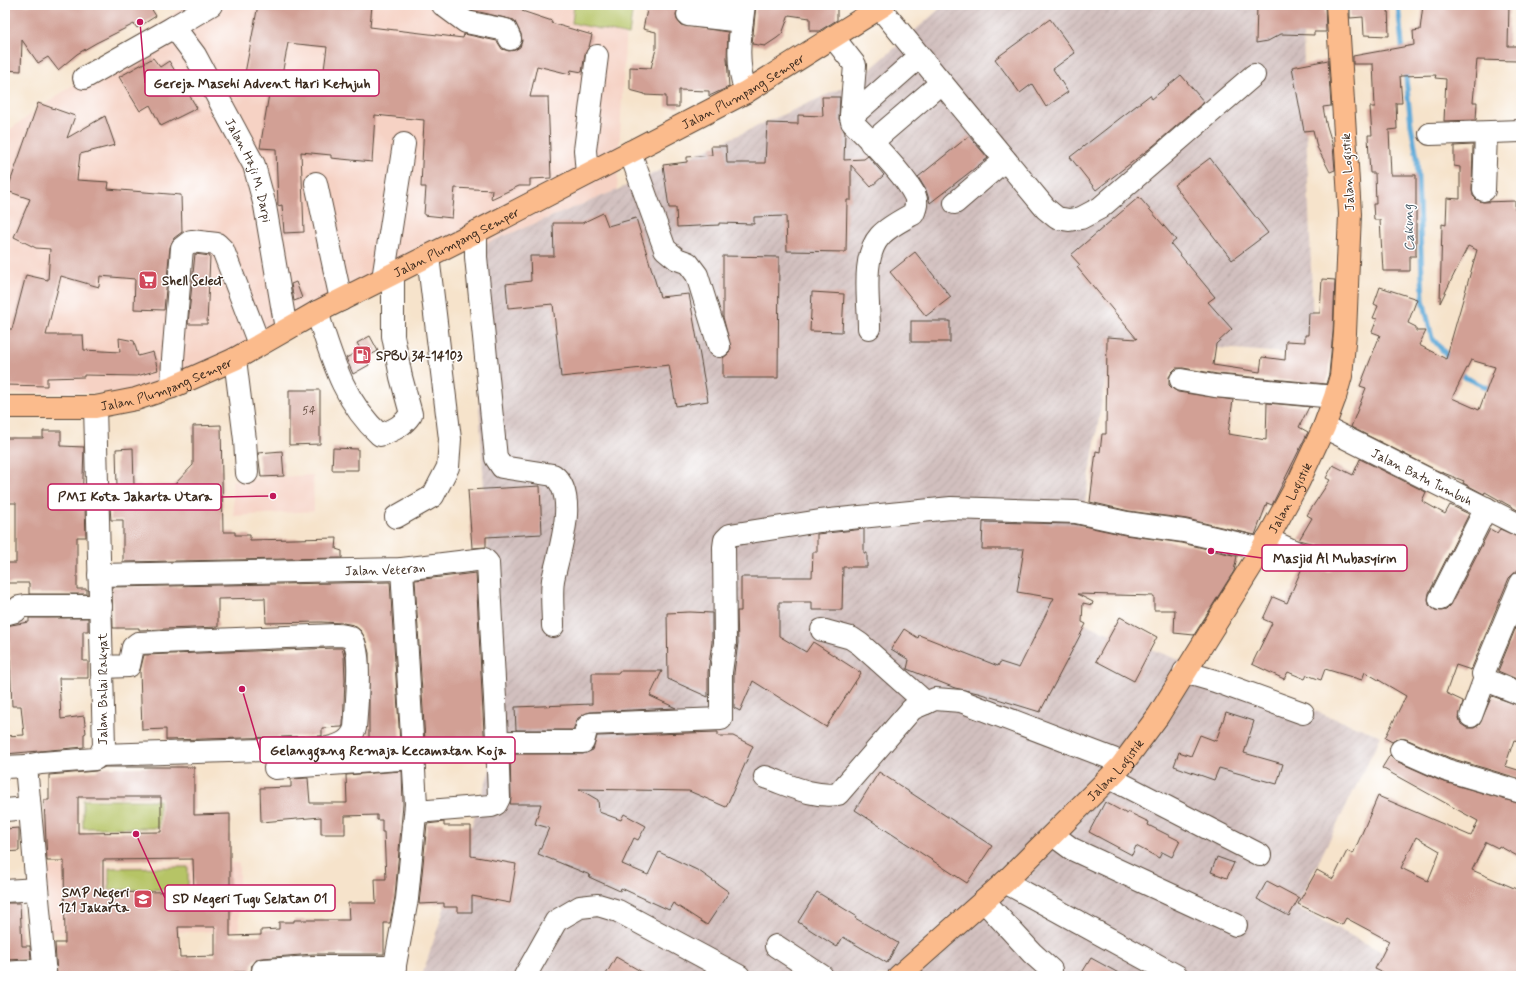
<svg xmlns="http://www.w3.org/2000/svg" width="1526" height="981" font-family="Mynerve,sans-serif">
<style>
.built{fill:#f6d2c4}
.industrial{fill:url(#industrial-furrows)}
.grass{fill:#b6c466;stroke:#787742}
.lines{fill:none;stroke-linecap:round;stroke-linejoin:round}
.stream{stroke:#60aad8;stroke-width:5}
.building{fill:#d2a095;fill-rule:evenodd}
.minor-casing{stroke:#574638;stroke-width:24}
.major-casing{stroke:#574638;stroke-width:24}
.minor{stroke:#fff;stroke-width:22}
.major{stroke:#fbbb8c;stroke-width:22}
.labels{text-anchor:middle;stroke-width:3;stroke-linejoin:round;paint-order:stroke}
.number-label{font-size:11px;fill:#61483c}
.street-label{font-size:13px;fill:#3b2a1e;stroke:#fff}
.poi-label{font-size:13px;font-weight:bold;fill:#3b2a1e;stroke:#fff;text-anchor:start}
.water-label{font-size:14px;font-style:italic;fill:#4a5d68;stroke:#fff}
.leader{fill:none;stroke:#c2185b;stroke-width:1.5}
.callout-dot{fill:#c2185b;stroke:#fff;stroke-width:1.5}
.callout{fill:#fff;stroke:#c2185b;stroke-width:1.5}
.callout-label{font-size:14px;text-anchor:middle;font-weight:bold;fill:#3b2a1e}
</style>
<defs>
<pattern id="industrial-furrows" width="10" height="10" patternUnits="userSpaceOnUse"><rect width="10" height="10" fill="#d1bfbe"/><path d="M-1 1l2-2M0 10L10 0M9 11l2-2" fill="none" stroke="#b4a4a3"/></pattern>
</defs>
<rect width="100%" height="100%" fill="#fff"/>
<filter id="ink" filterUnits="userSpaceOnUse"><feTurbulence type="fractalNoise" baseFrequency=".025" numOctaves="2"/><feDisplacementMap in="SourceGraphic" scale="8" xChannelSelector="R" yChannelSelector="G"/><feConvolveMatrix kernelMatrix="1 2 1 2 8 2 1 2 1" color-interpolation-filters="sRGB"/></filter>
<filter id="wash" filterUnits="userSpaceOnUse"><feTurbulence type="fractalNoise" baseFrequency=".012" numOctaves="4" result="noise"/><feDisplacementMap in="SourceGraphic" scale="16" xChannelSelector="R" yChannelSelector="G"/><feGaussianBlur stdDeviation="0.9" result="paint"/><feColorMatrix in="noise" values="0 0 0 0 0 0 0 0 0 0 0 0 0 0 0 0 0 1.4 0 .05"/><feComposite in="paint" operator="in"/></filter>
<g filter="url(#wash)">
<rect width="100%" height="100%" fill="#f6e3cb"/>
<g class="built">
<polygon points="186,5 627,5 617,190 470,250 149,393 5,393 5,133"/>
<polygon points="313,475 314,511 234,516 232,480"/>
<polygon points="239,863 239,931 48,934 46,867"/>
</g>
<polygon class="industrial" points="944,5 1302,5 1314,355 1112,340 1066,617 1381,736 1296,907 1394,958 1382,976 422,976 499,742 470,250 617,190 857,81"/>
<g class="grass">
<polygon points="574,5 633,5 629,35 572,23"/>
<rect x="83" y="800" width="76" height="28"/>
<polygon points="188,867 188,889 109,890 109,868"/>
</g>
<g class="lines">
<g class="stream">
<polyline points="1398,5 1403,54"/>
<polyline points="1405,69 1411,125 1417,157 1423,299 1432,338 1451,360"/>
<polyline points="1460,371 1466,378 1492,390"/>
</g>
</g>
<g id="blocks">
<g class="building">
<polygon points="5,5 149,5 156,16 137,28 134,24 96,43 77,54 58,70 48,57 38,63 22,40 21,71 5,70"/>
<path d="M258 5H308L335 8 336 5H372L370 27 463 38 464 34 497 41 502 49 509 51 515 50 520 47 522 41 521 34 514 20 471 10 472 5H500L523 8 522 11 552 21 551 23 592 35 589 47 585 54 582 72 571 70 570 74 537 66 530 97H548L551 178 530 179V186H519L491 199 492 190 455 188 452 218 424 215 426 187H421L424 120 375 115 372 162 331 158V155L301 152 304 232 284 233 282 205 278 206 276 149 260 148 269 94 242 89ZM288 43 327 47 322 85 281 80Z"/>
<polygon points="648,5 681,5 676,14 677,20 681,25 728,32 727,59 729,87 709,96 709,91 679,90 679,107 666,107 666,96 645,95 645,94 630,90 630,67 651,68 656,49 656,32 643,29"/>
<polygon points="756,5 837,5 837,20 819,31 810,31 810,18 789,15 782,34 777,38 765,46 752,44"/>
<polygon points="1257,5 1325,5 1326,32 1314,32 1314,35 1281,34 1268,41 1256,43"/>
<polygon points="1350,5 1388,5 1389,36 1364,35 1363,17 1350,18"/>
<polygon points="1423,5 1509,5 1508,46 1517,46 1517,61 1477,60 1473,102 1477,102 1476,120 1444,121 1446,79 1435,78 1436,75 1400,76 1402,103 1396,103 1397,129 1389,130 1391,175 1416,175 1416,256 1410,256 1410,271 1383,271 1380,220 1374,220 1373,204 1376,204 1375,173 1370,173 1369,157 1368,135 1372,135 1370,107 1375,107 1373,64 1353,64 1353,56 1414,45 1413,31 1420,30"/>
<polygon points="1050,19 1075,53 1053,69 1068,92 1046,107 1032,84 1020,93 995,59"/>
<polygon points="153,58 160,67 169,61 197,108 161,126 150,105 140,111 119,77"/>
<polygon points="1328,60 1331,106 1323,107 1326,123 1333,146 1335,170 1330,172 1317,147 1313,130 1304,131 1292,67"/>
<polygon points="1181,75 1204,102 1153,146 1096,190 1070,157 1150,95 1152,99"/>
<polygon points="822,97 840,97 839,119 845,133 844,160 864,159 868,156 884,175 871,187 851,165 851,200 847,200 846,252 787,251 786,216 754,217 754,224 719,223 719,225 677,227 676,208 669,208 663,165 687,162 687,157 712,155 711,146 726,146 727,163 765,163 767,123 798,124 798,115 823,116"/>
<polygon points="38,103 75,116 67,138 105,116 115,145 80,154 77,180 109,182 108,189 181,195 182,232 174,238 170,247 164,310 134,309 135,279 100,276 99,287 61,276 46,335 83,335 84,350 120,352 119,338 134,341 138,356 153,352 158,370 137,376 84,375 84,377 47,378 47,386 5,385 5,329 12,329 26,275 48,280 50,249 36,248 14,237 30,199 7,191"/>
<polygon points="969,136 988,158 930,203 926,190 918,177"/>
<path d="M1473 145 1472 190 1473 196 1477 200 1483 202 1515 201V209H1521V512L1485 492 1484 494 1463 483 1464 481 1436 470 1351 427 1366 388 1360 386 1380 335 1372 332 1377 319 1373 318 1378 306 1374 304 1380 287 1417 299 1408 323 1416 327V331H1426L1419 345 1446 359 1477 250 1468 246 1440 303 1442 224 1446 225 1447 198 1460 199V167L1454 166V146ZM1471 360 1495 367 1479 410 1452 398Z"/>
<polygon points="1210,158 1268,233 1232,260 1174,185"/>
<polygon points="1139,197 1176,240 1171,244 1215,297 1208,302 1232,329 1216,344 1213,365 1260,372 1262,357 1285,360 1286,341 1305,342 1305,335 1308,335 1309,313 1320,313 1322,279 1335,280 1333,332 1329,374 1326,384 1217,374 1183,368 1176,368 1172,372 1169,377 1169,385 1173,389 1178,392 1233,400 1228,434 1266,440 1267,403 1312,407 1309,407 1299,427 1308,432 1272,505 1267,503 1255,535 1187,519 1129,511 1090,502 1096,451 1100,452 1102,434 1106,434 1107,337 1137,339 1077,267 1080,265 1071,255"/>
<polygon points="603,213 608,226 636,218 660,297 689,294 708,401 676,406 669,365 561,377 553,304 508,308 506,284 531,281 530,256 554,256 553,223 582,223"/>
<polygon points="915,252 951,297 926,316 890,272"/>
<polygon points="195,254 210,256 207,324 188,324"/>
<polygon points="723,256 779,257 778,378 723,378 723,358 728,354 731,348 723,317"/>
<polygon points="296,282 302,298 294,301 291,284"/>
<polygon points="812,292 844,294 842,332 810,331"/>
<rect x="911" y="321" width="39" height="21"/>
<polygon points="370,336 378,351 365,358 369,365 353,374 346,358 361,350 357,343"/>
<polygon points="289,390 320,390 320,444 289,445"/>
<polygon points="221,425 223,532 235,532 235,535 250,535 250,540 337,538 336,549 342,551 342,558 123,562 123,520 111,520 110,507 115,507 114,487 117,487 116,449 133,448 134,486 174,485 193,465 193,426"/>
<polygon points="43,431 61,431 61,446 84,447 82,507 85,507 86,537 77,537 77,589 87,589 87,594 29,594 29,583 5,583 5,563 16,563 16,503 5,503 5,438 43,438"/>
<polygon points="333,448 358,449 358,470 332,470"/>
<polygon points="282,451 284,476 261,477 258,453"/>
<polygon points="1360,459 1426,492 1422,501 1445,514 1450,505 1469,514 1429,593 1428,599 1429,605 1435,610 1441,611 1446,610 1451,605 1490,529 1497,533 1500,529 1521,538 1521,567 1509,578 1471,670 1456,665 1446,693 1463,701 1459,718 1461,724 1467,728 1474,728 1479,725 1492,696 1521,706 1521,742 1514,740 1505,766 1521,771 1521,779 1450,758 1406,739 1399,738 1392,742 1385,738 1406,696 1365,672 1362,680 1325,669 1321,680 1307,675 1305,679 1288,672 1284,679 1252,664 1272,623 1263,619 1273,597 1287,603 1302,568 1323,571 1330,571 1335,567 1337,562 1337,555 1333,549 1299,540 1312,518 1307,515 1330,480 1326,478 1333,465 1353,475"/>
<polygon points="540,486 542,534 486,537 486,547 472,548 468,490"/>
<polygon points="983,522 1074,524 1125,535 1182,543 1237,556 1234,571 1194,635 1174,633 1175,610 1154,610 1154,596 1077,594 1093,602 1092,605 1083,603 1082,622 1086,624 1040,712 978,693 955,688 907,669 909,660 891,649 904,629 918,638 919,635 998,666 1000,662 1019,668 1054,598 1017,592 1024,549 982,549"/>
<polygon points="864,529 864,553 867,553 867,567 843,567 842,610 812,610 812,602 779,602 779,636 806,652 813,642 861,673 826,727 753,681 740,711 734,708 734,673 738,643 737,611 741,611 741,577 812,577 813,552 817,552 817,534"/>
<polygon points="476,573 485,753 460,753 460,756 449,757 426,757 415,580"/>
<polygon points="390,582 400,742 390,744 369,745 369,653 365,638 361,631 354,625 343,623 321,622 266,623 265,598 218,599 218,627 139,630 139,628 113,628 112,587"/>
<polygon points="690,612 712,613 712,642 708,672 708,697 668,679 667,613"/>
<polygon points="1120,617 1157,637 1134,681 1096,661"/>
<polygon points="29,618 88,618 88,631 83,631 83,661 88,661 88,678 59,678 61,719 84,716 86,733 84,734 84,747 5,754 5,736 24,735 21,706 12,706 9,640 5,640 5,626 29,622"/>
<polygon points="1516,627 1521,629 1521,681 1498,671"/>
<polygon points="336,648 342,648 344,656 345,680 343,725 342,727 322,728 322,736 166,740 166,729 142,730 140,671 144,655"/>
<polygon points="619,671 662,671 650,696 676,708 590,712 578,718 573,730 516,730 515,707 592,704 592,673 619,673"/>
<polygon points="1226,712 1254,721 1244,753 1283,764 1277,784 1219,768 1214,780 1174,766 1179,752 1191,756 1200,735 1216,741"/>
<polygon points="718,732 718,736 733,736 753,746 726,807 689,791 579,789 598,800 599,812 621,820 624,814 646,826 638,840 634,838 622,864 648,875 659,852 699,871 729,892 707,925 673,903 669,910 621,888 620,891 589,877 590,875 538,854 549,828 535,824 541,804 510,804 511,798 510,754 583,754 593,750 597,736"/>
<path d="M1390 755 1396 761 1441 781 1521 804V858L1499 846 1498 848 1486 842 1472 870 1521 891V976H1390L1375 969 1389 941 1346 918 1342 925 1298 904 1317 870 1333 879 1347 851 1353 854 1378 796 1471 836 1478 821 1382 768ZM1416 837 1440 851 1428 881 1401 868Z"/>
<path d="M105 767H194V815L230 814V936L261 935V930L279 929V922H294V920H349L348 903H376L375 879H386L384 832H382V820H377V815L345 816V834H321V817L261 822 260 788 291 787V779L308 778 310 803H347L346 775 402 771 403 804 395 897 390 923H384V954H313L262 958 256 959 252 964 251 972H234V976H177V973L143 974V976H57L55 943H65L64 861H47L44 800H49V775L96 771ZM78 797H161V832L78 833ZM193 859 194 891 103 893V860ZM178 927H215V956L180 957Z"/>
<polygon points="879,772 992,846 967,883 855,810"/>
<polygon points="1105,802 1127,814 1128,812 1149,822 1148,825 1180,841 1172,857 1162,852 1159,858 1136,846 1132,855 1089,832"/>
<polygon points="444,822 444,826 471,826 471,856 516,864 510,903 472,896 472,912 458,912 458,907 444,907 444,903 419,904 427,824"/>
<polygon points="19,828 19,851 5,852 5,829"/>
<polygon points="1217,857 1234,863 1227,878 1211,872"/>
<polygon points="1267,881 1299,898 1289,916 1257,899"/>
<polygon points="817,892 856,916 855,918 898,943 887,963 843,937 837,947 798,922"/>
<polygon points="5,903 20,903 22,946 30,946 31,959 5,960"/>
<polygon points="616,957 649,976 605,976"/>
<polygon points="1091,958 1124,976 1080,976"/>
</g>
</g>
</g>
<g filter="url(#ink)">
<use href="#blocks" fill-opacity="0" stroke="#574638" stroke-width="1"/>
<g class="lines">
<g class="minor-casing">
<g id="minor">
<path id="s1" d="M211 5 174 27 195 55 254 165 265 206 286 329"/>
<polyline points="443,5 466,22 506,30 510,39"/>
<path d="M744 5C740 35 735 62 746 92"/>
<polyline points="880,8 1046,209 1057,218 1069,220 1081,218 1100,208 1254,75"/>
<polyline points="688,15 742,21"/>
<path d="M833 37 855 65 851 115 852 122C867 137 907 178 915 196 917 201 916 208 913 214 902 220 888 227 880 236 861 257 869 301 869 328"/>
<polyline points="84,78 174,27"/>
<polyline points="851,117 919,57"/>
<polyline points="1430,134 1521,131"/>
<polyline points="871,143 941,83"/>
<polyline points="630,152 665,249 677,259 688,263 697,275 719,346"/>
<polyline points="587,174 585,150 597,56"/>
<polyline points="316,183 341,300"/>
<polyline points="1484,190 1486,133"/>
<polyline points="955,203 1005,160"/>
<path d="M476 232V257L496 458 502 467 553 475C580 495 558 553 553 580 551 595 553 611 553 626"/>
<polyline points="383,279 404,144"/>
<path d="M317 312C332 358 343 401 380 435 394 430 403 426 411 414L401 377 393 336V275"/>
<polyline points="235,359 245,440 247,473"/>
<polyline points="1181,380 1215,386 1335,397"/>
<polyline points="172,387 173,359 182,248 191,241 217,244 223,250 259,344"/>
<path id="s2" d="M1324 427 1521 526"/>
<polyline points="396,517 433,496 448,467 450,439 428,256"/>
<polyline points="1267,539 1302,555 1325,559"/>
<path id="s3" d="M99 575 402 569 484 559 488 563 497 738 500 742H583L587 727 590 724 721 719V672L725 643 724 547 725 540 730 535 820 521 951 508 1076 512 1127 523 1184 531 1262 549"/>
<polyline points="1521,583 1483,674 1486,680 1521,694"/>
<polyline points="1440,599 1486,508"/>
<polyline points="5,614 16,611 19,607 25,606 101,606"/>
<polyline points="822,630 851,638 860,644 926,703"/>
<polyline points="1184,672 1215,681 1303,713"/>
<polyline points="1471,716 1485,678"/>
<polyline points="1401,750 1446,770 1521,792"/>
<path d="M100 755 328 748C341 745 351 741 355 728 356 711 363 648 351 638 346 635 341 635 336 635L138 643 133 647 129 666 103 667"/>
<polyline points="5,767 26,766"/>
<polyline points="275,768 414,758"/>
<path d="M765 777C789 785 813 798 838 794L912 709 935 699 961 701 1113 759 1121 766"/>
<polyline points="1110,778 1260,855"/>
<polyline points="5,810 29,808"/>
<polyline points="416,812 491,806 496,804 499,798 497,738"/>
<polyline points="1053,835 1072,849 1236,925"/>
<polyline points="1005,882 1177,976"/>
<polyline points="5,891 37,889"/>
<polyline points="984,901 1032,953 1051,970"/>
<polyline points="776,946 822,976"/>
<polyline points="263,970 313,967 395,967"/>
<polyline points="5,973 45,970"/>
<polyline points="45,976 26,766 41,763 95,759 100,755 104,746 95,407"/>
<polyline points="393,976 407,899 416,804 402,569"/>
<polyline points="525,976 556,921 580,907 598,905 618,911 739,976"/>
</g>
</g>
<g class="major-casing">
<g id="major">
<path id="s4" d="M5 407H95L136 399 172 387 235 359 317 312 476 232 746 92 884 5"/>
<path id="s5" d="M899 976 1005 882 1121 766 1158 716 1262 549 1299 481 1324 427 1335 397 1341 376 1345 333 1350 214 1337 5"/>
</g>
</g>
<use href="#minor" class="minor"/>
<use href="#major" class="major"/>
</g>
</g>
<defs>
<g id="supermarket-square" transform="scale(1)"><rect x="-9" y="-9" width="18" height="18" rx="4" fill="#d1495b" stroke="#fff"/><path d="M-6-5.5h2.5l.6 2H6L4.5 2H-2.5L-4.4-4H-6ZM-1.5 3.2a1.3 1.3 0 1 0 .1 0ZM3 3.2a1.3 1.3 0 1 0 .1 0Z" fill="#fff"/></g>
<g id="fuel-square" transform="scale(1)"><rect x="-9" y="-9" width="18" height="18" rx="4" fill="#d1495b" stroke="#fff"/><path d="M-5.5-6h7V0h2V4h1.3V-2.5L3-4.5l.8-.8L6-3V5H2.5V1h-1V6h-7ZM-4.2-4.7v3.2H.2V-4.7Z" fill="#fff"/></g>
<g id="school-square" transform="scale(1)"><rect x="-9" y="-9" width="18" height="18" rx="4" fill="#d1495b" stroke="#fff"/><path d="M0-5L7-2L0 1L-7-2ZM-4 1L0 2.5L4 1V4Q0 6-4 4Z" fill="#fff"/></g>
</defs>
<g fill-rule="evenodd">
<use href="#supermarket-square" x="148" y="280"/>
<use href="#fuel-square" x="362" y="355"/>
<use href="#school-square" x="143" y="899"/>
</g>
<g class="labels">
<g class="number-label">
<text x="309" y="414">54</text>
</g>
<g class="street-label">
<text dy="5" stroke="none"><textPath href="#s4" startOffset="813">Jalan Plumpang Semper</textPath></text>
<text dy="5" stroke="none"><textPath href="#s1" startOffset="206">Jalan Haji M. Darpi</textPath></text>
<text transform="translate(1347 172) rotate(-93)" y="5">Jalan Logistik</text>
<text dy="5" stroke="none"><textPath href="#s4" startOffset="489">Jalan Plumpang Semper</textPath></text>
<text dy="5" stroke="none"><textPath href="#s4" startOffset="165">Jalan Plumpang Semper</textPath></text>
<text dy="5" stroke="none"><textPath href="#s2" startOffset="110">Jalan Batu Tumbuh</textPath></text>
<text dy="5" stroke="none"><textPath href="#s5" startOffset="623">Jalan Logistik</textPath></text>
<text dy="5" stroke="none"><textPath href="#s3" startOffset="286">Jalan Veteran</textPath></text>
<text transform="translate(102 689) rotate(-90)" y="5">Jalan Balai Rakyat</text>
<text dy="5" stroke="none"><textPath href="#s5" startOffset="299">Jalan Logistik</textPath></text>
</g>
<g class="poi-label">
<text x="162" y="285">Shell Select</text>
<text x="376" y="360">SPBU 34-14103</text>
<text x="129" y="897" text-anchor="end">SMP Negeri<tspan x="129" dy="15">121 Jakarta</tspan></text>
</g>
<g class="water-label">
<text transform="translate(1408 228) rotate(-93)" y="5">Cakung</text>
</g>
</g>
<path class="leader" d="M140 22L145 83M273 496L221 497M1211 551L1262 558M242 689L260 750M136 834L165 898"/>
<g class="callout-dot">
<circle cx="140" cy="22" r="4"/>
<circle cx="273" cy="496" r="4"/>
<circle cx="1211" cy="551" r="4"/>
<circle cx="242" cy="689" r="4"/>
<circle cx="136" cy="834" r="4"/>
</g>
<g class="callout">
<rect x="145" y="70" width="234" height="26" rx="4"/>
<rect x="48" y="484" width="173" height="26" rx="4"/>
<rect x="1262" y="545" width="145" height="26" rx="4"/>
<rect x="260" y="737" width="255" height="26" rx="4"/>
<rect x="165" y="885" width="170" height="26" rx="4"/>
</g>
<g class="callout-label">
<text x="262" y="88">Gereja Masehi Advent Hari Ketujuh</text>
<text x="135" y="501">PMI Kota Jakarta Utara</text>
<text x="1335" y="563">Masjid Al Mubasyirin</text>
<text x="388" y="755">Gelanggang Remaja Kecamatan Koja</text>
<text x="250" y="903">SD Negeri Tugu Selatan 01</text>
</g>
<rect width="1526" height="981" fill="none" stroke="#fff" stroke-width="20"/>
</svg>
